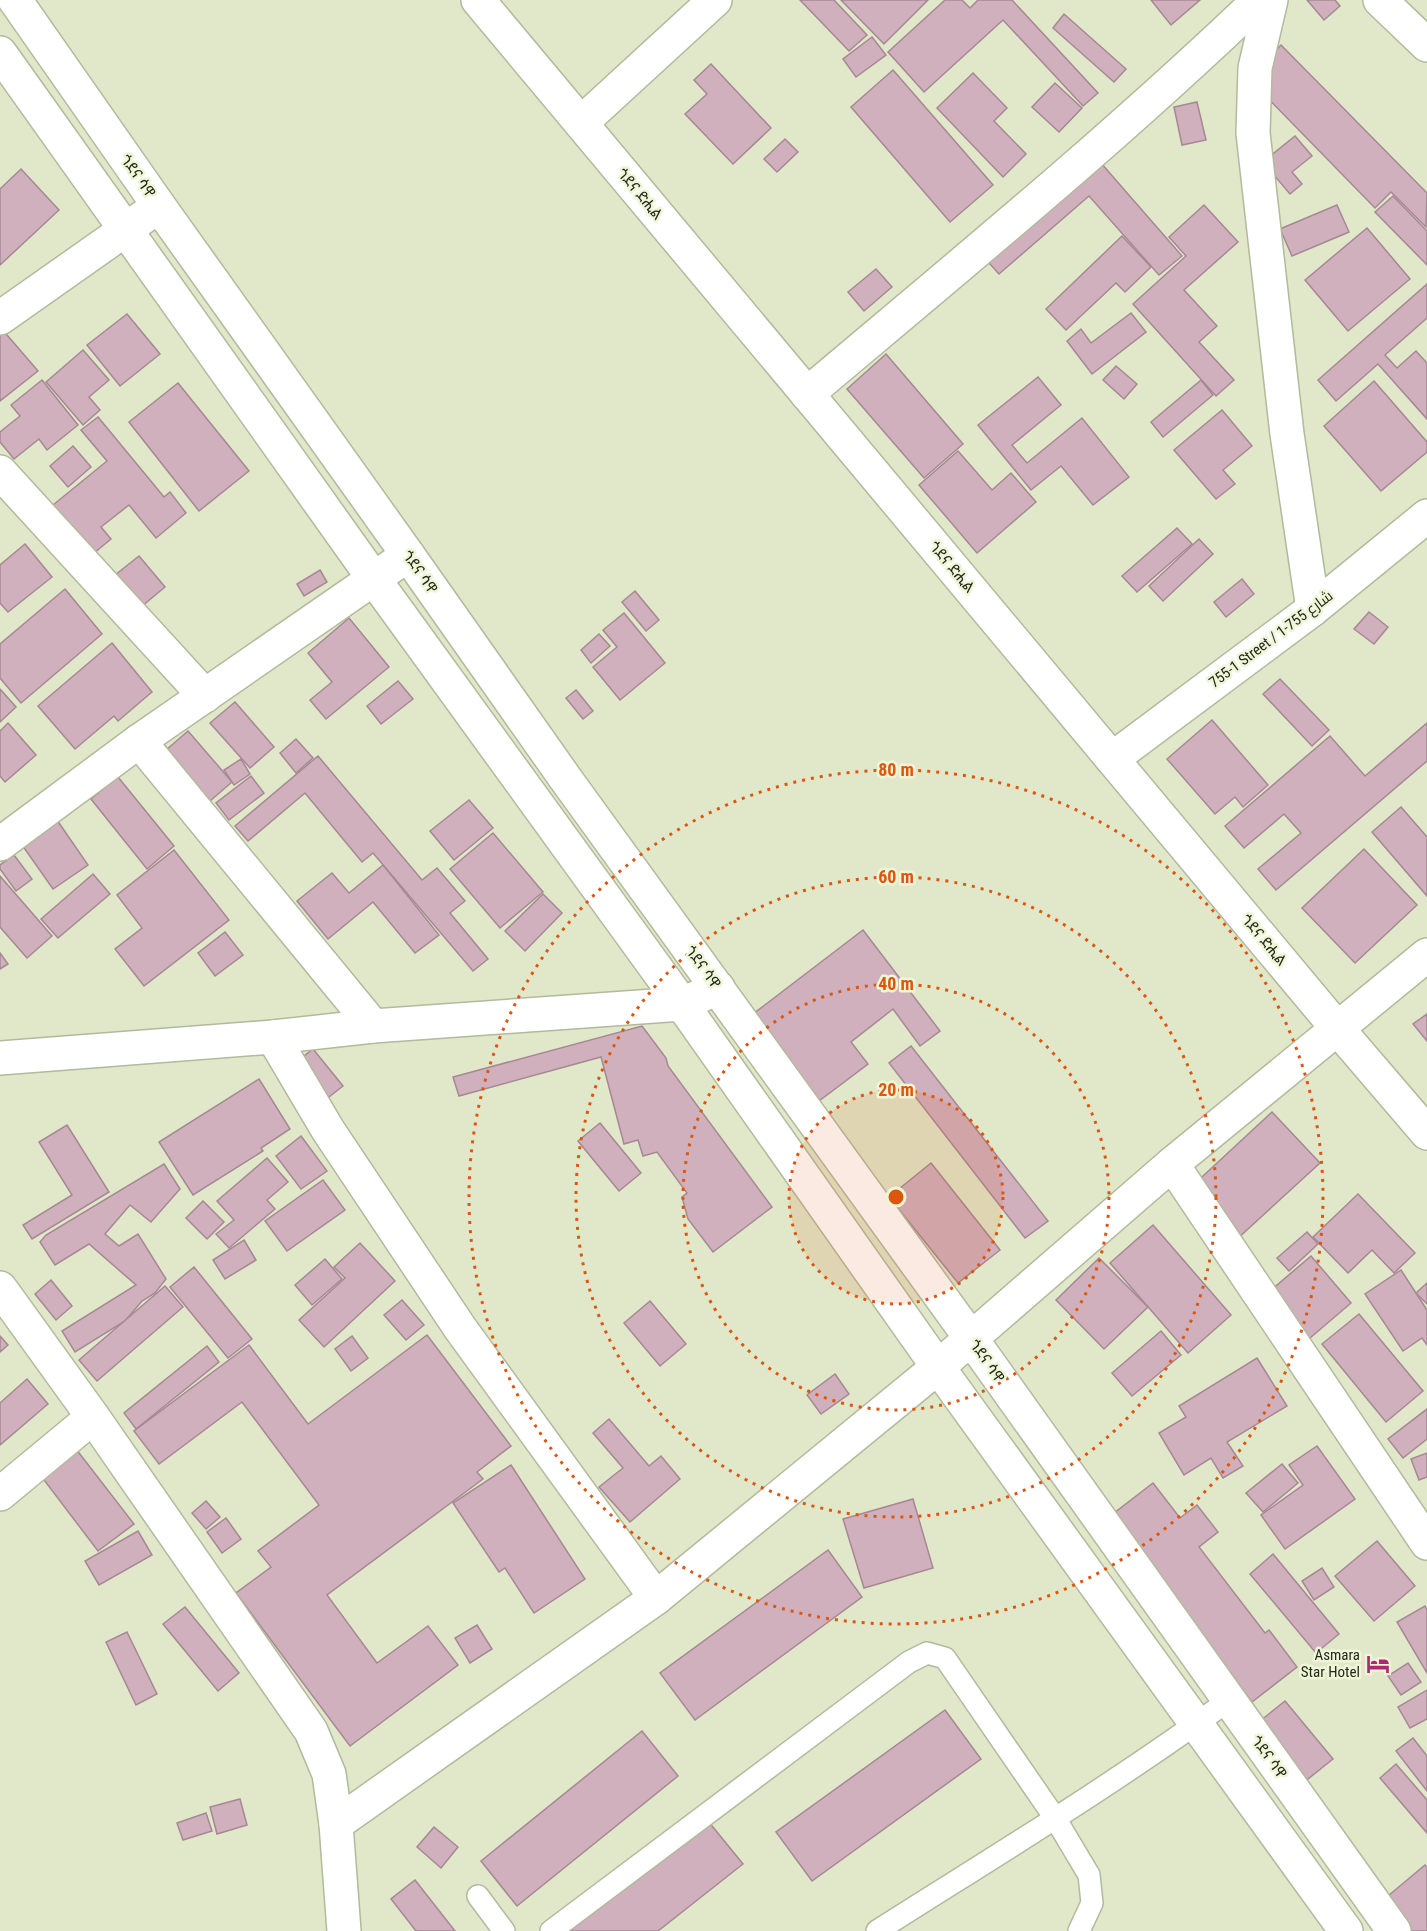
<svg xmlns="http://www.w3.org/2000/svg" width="1427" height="1931" font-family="'Roboto Condensed',Cairo,'Noto Sans Ethiopic',sans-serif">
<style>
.building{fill:#d0b0bd;stroke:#a68894;stroke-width:1.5}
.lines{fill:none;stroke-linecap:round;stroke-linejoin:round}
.lane-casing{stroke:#b2b99c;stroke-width:24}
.street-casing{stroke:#b2b99c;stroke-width:36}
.secondary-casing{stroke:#b2b99c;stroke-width:36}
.primary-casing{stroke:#b2b99c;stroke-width:36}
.lane{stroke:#fff;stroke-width:21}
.street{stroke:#fff;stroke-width:33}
.secondary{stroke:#fff;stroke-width:33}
.primary{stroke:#fff;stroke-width:33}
.ring{fill:none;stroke:#de560d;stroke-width:3;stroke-dasharray:3 6}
.labels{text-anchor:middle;stroke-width:5;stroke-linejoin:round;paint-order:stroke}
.street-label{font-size:15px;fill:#25271c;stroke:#eef6d7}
.poi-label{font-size:15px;fill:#25271c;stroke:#eef6d7;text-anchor:end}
.centre{fill:#de560d;stroke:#eef6d7;stroke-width:3}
.ring-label{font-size:18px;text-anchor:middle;font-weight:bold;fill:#de560d;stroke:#eef6d7;stroke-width:5;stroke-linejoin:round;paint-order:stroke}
</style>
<rect width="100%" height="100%" fill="#e1e8ca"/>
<g class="building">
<polygon points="800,0 834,0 867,35 849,51"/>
<polygon points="841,0 928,0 884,44"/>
<polygon points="945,0 962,0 970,8 978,0 1012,0 1098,93 1083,106 1003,20 924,92 888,52"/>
<polygon points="1151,0 1200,0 1171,25"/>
<polygon points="1307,0 1335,0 1340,6 1324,20"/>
<polygon points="1064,14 1126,69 1114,82 1053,28"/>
<polygon points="872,37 886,55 856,77 843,59"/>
<polygon points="1281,45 1427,193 1426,227 1391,192 1375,208 1248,78"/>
<polygon points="711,64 771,128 733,164 685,114 707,94 694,80"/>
<polygon points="893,70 993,185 950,222 851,107"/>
<polygon points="973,73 1007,108 994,121 1026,154 1003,177 937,108"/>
<polygon points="1055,83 1082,108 1059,132 1032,107"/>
<polygon points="1197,102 1206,140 1182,145 1174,107"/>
<polygon points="1295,136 1312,156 1292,172 1302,184 1290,194 1263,162"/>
<polygon points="785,139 798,152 777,172 764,159"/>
<polygon points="1094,155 1182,256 1159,275 1089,196 999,274 981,254"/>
<polygon points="21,169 59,210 0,265 0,189"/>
<polygon points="1393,196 1427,231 1427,265 1375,212"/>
<polygon points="1204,205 1238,242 1184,290 1217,326 1199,342 1234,380 1216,396 1133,304 1186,256 1169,237"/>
<polygon points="1337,205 1349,232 1292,256 1280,229"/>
<polygon points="1367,228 1410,279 1348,331 1305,280"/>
<polygon points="1122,236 1151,267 1125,292 1116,283 1066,330 1046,309"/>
<polygon points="876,269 892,287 864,311 848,292"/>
<polygon points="1427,284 1427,318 1385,355 1397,368 1416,351 1427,363 1427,419 1378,364 1336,401 1318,380"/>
<polygon points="1131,313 1146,332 1092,374 1067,341 1081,329 1091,343"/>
<polygon points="127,314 160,354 120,386 87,345"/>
<polygon points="1,328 38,371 0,401 0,329"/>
<polygon points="83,350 109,380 89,397 100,410 83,425 46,382"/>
<polygon points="886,354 963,444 924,478 847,389"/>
<polygon points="1116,366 1137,384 1124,399 1103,380"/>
<polygon points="1038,377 1061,405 1012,445 1027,463 1082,418 1129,477 1093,505 1061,466 1031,490 978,425"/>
<polygon points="42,380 78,425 47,450 39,439 14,459 0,442 0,432 20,416 11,405"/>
<polygon points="1201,380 1213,395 1163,437 1151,422"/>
<polygon points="1374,381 1427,442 1427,452 1381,491 1324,426"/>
<polygon points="178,383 249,471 199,511 129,422"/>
<polygon points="1222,410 1252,446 1223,470 1235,484 1216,499 1174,450"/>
<polygon points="98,417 164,497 170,492 186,513 156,538 129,505 101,527 111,539 93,554 53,505 107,461 81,430"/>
<polygon points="73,446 91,467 68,487 50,466"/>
<polygon points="958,451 992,490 1011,473 1036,502 977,553 919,485"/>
<polygon points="1177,528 1192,544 1137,592 1122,576"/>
<polygon points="1199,539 1213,554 1163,601 1149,586"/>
<polygon points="25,544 52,577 8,612 0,603 0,565"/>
<polygon points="139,556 165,587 141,607 115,575"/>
<polygon points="320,570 327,582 304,596 297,584"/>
<polygon points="1242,579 1254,594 1226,617 1214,602"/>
<polygon points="65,589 102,634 21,703 0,678 0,644"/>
<polygon points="635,591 659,620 646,631 622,602"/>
<polygon points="1369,612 1388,627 1374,644 1354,629"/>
<polygon points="624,613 665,663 620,700 593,667 617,647 603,630"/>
<polygon points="349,618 389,667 326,719 310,700 332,682 308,653"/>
<polygon points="599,634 610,646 591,663 581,650"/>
<polygon points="112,643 152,692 118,721 114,716 75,749 38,706"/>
<polygon points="1280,679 1329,730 1312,746 1263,694"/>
<polygon points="398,681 413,699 381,724 367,706"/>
<polygon points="0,689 16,707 0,722"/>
<polygon points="576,690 593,711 583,719 566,698"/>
<polygon points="235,702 274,747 250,768 210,723"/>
<polygon points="1212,720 1268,785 1243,807 1235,797 1215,814 1167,759"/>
<polygon points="8,723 36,755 5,782 0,776 0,731"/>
<polygon points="1427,723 1427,761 1276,890 1258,869 1301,833 1284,814 1244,848 1225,826 1330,736 1365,776"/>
<polygon points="188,731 232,782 210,801 166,750"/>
<polygon points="296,739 313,758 296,773 280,753"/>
<polygon points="318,756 422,880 437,868 465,901 450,913 488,959 473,971 373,853 362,862 305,793 248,841 235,826"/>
<polygon points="241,759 250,774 234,785 224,770"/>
<polygon points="251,776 264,793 229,820 216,803"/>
<polygon points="118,777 174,846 147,869 91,799"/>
<polygon points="469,800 493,828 454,860 430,831"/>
<polygon points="1401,807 1427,837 1427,896 1372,832"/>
<polygon points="57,820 88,865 53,889 22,845"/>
<polygon points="493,833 543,892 500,928 450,869"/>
<polygon points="1364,849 1417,905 1355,963 1302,908"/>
<polygon points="174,850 229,920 144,986 115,949 142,928 117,895"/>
<polygon points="14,855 32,879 16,891 0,869 0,865"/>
<polygon points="383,865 439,935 415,953 373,902 328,939 297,901 332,873 349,893"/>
<polygon points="93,874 110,894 58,938 41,919"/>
<polygon points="0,876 52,936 27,958 0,927"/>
<polygon points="543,894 562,913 525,951 505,931"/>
<polygon points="863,930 940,1031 920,1046 893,1009 851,1042 868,1064 819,1101 753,1014"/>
<polygon points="225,932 243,955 215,976 198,953"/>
<polygon points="0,953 8,964 0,969"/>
<polygon points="1427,1014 1427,1041 1413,1024"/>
<polygon points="642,1026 666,1058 668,1066 772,1207 713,1252 688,1219 682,1197 687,1193 657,1152 643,1156 638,1140 624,1144 601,1057 459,1096 453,1077"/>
<polygon points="911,1046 1048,1221 1025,1238 889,1063"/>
<polygon points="313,1049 343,1086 324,1101 295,1063"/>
<polygon points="259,1079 290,1129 261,1148 263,1151 193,1195 159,1142"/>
<polygon points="1272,1112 1320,1163 1236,1240 1189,1189"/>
<polygon points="600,1123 641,1173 619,1191 578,1141"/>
<polygon points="67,1125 109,1192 32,1239 23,1225 72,1195 39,1142"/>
<polygon points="301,1136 327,1171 301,1189 276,1156"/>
<polygon points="267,1158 288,1182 267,1200 275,1209 229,1248 216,1234 234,1220 217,1201"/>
<polygon points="931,1163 1000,1250 958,1283 889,1197"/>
<polygon points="164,1164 180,1189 151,1222 130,1205 105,1234 119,1246 138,1234 166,1279 155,1293 142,1301 125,1321 75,1352 62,1331 136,1285 89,1244 55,1265 40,1242 46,1235"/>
<polygon points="323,1180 345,1210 287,1251 265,1221"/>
<polygon points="1358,1194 1415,1253 1394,1273 1372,1250 1348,1273 1313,1237"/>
<polygon points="203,1201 224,1222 207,1239 186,1218"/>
<polygon points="1153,1225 1231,1315 1188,1353 1110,1263"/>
<polygon points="1307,1232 1318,1244 1289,1271 1277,1258"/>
<polygon points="244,1240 256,1260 225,1279 213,1260"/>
<polygon points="360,1243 395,1281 324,1347 299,1320 345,1278 334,1267"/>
<polygon points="1311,1256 1351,1303 1303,1344 1263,1297"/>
<polygon points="1099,1258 1148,1307 1104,1349 1056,1300"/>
<polygon points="325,1259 342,1279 312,1305 295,1285"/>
<polygon points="194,1267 252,1339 228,1358 170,1287"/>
<polygon points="1401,1270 1427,1310 1427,1345 1422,1338 1403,1351 1365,1294"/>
<polygon points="51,1280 72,1306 56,1320 35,1294"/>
<polygon points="1427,1283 1427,1304 1416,1293"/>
<polygon points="165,1286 183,1307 97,1381 79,1360"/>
<polygon points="402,1300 424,1325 406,1340 384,1315"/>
<polygon points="650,1301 686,1344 660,1366 624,1323"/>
<polygon points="1359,1314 1423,1391 1386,1422 1322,1344"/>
<polygon points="1161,1331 1181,1355 1132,1396 1112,1373"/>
<polygon points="427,1335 511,1446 477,1472 483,1479 327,1595 377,1663 428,1626 458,1665 350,1746 236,1593 271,1567 258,1551 319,1505 242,1402 159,1464 134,1431 249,1345 308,1424"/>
<polygon points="0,1336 8,1345 0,1352"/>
<polygon points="352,1336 368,1358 351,1371 335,1349"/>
<polygon points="207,1346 219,1362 136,1429 124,1413"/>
<polygon points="1257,1358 1287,1406 1227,1442 1243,1466 1223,1478 1211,1458 1184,1475 1159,1433 1186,1417 1179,1406"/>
<polygon points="835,1374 849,1394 821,1414 807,1395"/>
<polygon points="27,1379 48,1404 0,1445 0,1403"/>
<polygon points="1427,1409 1427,1439 1403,1458 1388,1439"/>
<polygon points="609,1419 649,1466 661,1456 680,1479 630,1522 599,1487 623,1468 593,1433"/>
<polygon points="1317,1446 1355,1499 1285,1549 1261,1515 1303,1485 1289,1465"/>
<polygon points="76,1449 134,1524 98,1551 41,1476"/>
<polygon points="1427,1453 1427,1477 1419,1480 1411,1459"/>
<polygon points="1282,1464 1298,1483 1263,1512 1246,1493"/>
<polygon points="511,1465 585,1579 534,1613 505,1568 499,1572 453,1503"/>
<polygon points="1153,1483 1180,1518 1197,1505 1218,1532 1199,1547 1265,1633 1269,1630 1297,1667 1252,1702 1109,1517"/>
<polygon points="913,1499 933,1568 864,1588 843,1519"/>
<polygon points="206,1501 220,1517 206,1529 192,1513"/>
<polygon points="226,1518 241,1539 222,1553 207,1532"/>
<polygon points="138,1531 152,1555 99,1585 85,1561"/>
<polygon points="1377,1541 1415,1586 1374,1621 1335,1576"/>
<polygon points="828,1550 862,1597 695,1720 660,1673"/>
<polygon points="1273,1554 1339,1634 1316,1653 1250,1574"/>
<polygon points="1322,1568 1334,1587 1314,1600 1302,1581"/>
<polygon points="1425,1606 1427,1610 1427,1673 1397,1622"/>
<polygon points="185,1607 239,1673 218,1691 163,1624"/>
<polygon points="477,1625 492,1649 470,1663 455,1638"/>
<polygon points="127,1632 157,1694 136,1705 106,1642"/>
<polygon points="1408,1663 1421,1682 1401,1695 1388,1676"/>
<polygon points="1427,1690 1427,1719 1410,1728 1398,1707"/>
<polygon points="1285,1701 1333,1759 1303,1783 1255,1725"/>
<polygon points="945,1710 981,1759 812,1881 776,1832"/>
<polygon points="642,1731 678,1776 517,1906 481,1861"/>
<polygon points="1413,1738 1427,1756 1427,1791 1396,1751"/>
<polygon points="1396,1764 1427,1800 1427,1833 1380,1778"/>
<polygon points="240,1799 247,1825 217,1834 210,1807"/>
<polygon points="206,1813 212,1831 183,1840 177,1823"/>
<polygon points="708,1821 743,1864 658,1931 569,1931"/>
<polygon points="434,1827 458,1847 441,1868 417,1847"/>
<polygon points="1425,1865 1427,1867 1427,1931 1407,1931 1382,1901"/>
<polygon points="415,1880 455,1931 416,1931 391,1899"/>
</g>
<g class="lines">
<g class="lane-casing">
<g id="lane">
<polyline points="478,1896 504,1931"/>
<polyline points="551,1931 909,1662 927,1653 945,1658 1055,1818 1089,1875 1092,1903 1079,1931"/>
<path d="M877 1931C995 1856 1116 1783 1229 1700"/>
</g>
</g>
<g class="street-casing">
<g id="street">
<polyline points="478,0 1337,1028 1427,1133"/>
<polyline points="1271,0 1255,68 1253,133 1287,434 1313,609"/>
<polyline points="1380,0 1427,45"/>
<polyline points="581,123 715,0"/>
<polyline points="0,318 159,206"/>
<path d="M807 394C960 265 1115 138 1259 0"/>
<polyline points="0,472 205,696"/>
<polyline points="139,741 373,1026"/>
<polyline points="1112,759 1313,609 1427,516"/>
<polyline points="0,844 139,741 408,555"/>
<polyline points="273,1037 328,1130 460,1328 656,1598"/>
<polyline points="0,1058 273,1037 373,1026 682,1004 718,988"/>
<polyline points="1172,1164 1427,1543"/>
<polyline points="0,1288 93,1417 311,1731 329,1774 336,1824 344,1931"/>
<polyline points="0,1494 93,1417"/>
<polyline points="336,1824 656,1598 938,1367"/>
</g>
</g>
<g class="secondary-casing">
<polyline id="secondary" points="938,1367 1172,1164 1427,955"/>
</g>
<g class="primary-casing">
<g id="primary">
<polyline points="15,0 159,206 408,555 565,778 970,1337 1394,1931"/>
<polyline points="0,53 374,579 682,1004 938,1367 1346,1931"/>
</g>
</g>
<use href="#lane" class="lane"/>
<use href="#street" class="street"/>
<use href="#secondary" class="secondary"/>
<use href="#primary" class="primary"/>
</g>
<circle cx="896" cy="1197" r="107" fill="#de560d" fill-opacity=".12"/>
<g class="ring">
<circle cx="896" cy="1197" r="107"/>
<circle cx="896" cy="1197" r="213"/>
<circle cx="896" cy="1197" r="320"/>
<circle cx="896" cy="1197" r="427"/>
</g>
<defs>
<g id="hotel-bare" transform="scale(1.8)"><path d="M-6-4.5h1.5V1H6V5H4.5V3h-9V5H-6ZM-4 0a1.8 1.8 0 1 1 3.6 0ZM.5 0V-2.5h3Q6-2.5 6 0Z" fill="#ac2872" stroke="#eef6d7" stroke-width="2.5" paint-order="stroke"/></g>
</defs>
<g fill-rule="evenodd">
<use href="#hotel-bare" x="1378" y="1664"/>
</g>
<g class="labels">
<g class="street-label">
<text transform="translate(138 176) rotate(55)" y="5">ጎደና ሳዋ</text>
<text transform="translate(640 194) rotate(50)" y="5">ጎደና ድሒል</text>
<text transform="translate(952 567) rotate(50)" y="5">ጎደና ድሒል</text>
<text transform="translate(420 572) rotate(55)" y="5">ጎደና ሳዋ</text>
<text transform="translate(1271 639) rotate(-37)" y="5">755-1 Street / شارع 755-1</text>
<text transform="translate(1264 940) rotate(50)" y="5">ጎደና ድሒል</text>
<text transform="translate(703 967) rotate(54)" y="5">ጎደና ሳዋ</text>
<text transform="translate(987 1361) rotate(55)" y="5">ጎደና ሳዋ</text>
<text transform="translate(1269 1757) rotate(54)" y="5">ጎደና ሳዋ</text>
</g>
<g class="poi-label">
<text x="1360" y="1660">Asmara<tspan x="1360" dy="17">Star Hotel</tspan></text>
</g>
</g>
<circle cx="896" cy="1197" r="9" class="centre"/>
<g class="ring-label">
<text x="896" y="776">80 m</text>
<text x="896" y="883">60 m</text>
<text x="896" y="990">40 m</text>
<text x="896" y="1096">20 m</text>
</g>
</svg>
